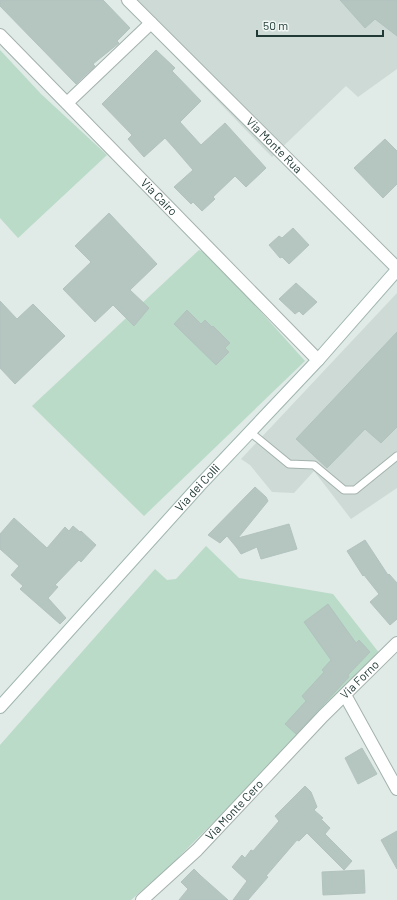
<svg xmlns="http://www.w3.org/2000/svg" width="397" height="900" font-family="Barlow,sans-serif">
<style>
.built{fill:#cedad6}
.green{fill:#b9dbc7}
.building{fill:#b5c5c0;stroke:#b2c3bf}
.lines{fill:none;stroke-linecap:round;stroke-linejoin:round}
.service-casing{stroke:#a3b2ae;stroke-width:9}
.minor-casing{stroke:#a3b2ae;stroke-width:14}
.secondary-casing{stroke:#9fb5b0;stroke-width:14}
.service{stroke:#fff;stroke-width:7}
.minor{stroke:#fff;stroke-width:12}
.secondary{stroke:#fff;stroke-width:12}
.labels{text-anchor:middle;stroke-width:3;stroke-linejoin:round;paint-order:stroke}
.street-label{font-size:12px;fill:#213a36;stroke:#f0f7f4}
</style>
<rect width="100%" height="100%" fill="#e0eae7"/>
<g class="built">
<polygon points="120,0 397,0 397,69 358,97 346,86 272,157"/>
<polygon points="397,293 397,488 351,519 314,471 294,493 272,492 250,465 241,459"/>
</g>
<g class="green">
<polygon points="0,50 41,94 107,155 18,238 0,218"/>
<polygon points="199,250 210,255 305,361 144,516 32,406"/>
<polygon points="206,546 239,578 333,594 380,654 169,867 131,900 0,900 0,745 155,569 167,580 176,579"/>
</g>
<g class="building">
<polygon points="0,0 103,0 130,28 117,41 119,43 93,64 95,66 76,84 0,6"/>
<polygon points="340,0 397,0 397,36 375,19 365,28"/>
<polygon points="156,50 175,68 172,71 201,101 180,122 201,145 225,123 266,168 246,187 235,176 213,197 215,199 202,211 193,202 191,204 174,187 193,170 174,148 165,138 144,157 128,139 132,135 102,104"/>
<polygon points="385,139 397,151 397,184 383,198 354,168"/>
<polygon points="109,213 157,264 130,290 149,308 134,326 113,305 95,322 63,289 91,262 75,246"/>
<polygon points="293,228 309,245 289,264 282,257 280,258 269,245 279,236 282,238"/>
<polygon points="296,283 317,302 303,315 299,311 295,314 279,299"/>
<polygon points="0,301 17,319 33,304 65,336 15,384 0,368"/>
<polygon points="187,310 201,324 205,320 212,327 213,326 230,343 225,348 229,352 216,365 174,324"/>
<polygon points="397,332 397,427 381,443 365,429 327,468 296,439"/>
<polygon points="255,487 266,497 268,501 238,538 289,524 297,549 261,559 257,547 241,554 237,548 227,536 220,543 208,535"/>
<polygon points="14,518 47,548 65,527 69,531 73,526 80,532 81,531 96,545 81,562 79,560 55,585 58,587 48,598 66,618 60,624 20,589 23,586 11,575 19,566 0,549 0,534"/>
<polygon points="365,540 388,575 389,574 397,583 397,619 390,625 370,602 379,594 364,575 363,576 347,551"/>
<polygon points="328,604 356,643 359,640 370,652 348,675 349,677 296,734 285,724 306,701 302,696 324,672 322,670 331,660 304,622"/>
<polygon points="362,748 377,774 358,784 345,758"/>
<polygon points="305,786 311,792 317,807 314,810 323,818 321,819 330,828 325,834 352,861 344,870 307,833 299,841 297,840 266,876 268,877 248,900 233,900 247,881 232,867 242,855 245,858 251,850 253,851 279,821 275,816"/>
<polygon points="397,831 397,869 381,840"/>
<polygon points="194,869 201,876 228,900 179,900 188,889 181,882"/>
<polygon points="364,870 365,893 323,895 322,872"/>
</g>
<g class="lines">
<g class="service-casing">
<polyline id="service" points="250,432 289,464 314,465 344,490 355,490 397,456"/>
</g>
<g class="minor-casing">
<g id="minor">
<path id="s1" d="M128 0 397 268"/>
<path id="s2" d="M0 35 318 360"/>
<polyline points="67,103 151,23"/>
<polyline points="345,695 397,789"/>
<path id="s3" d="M142 900 197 850 323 716 397 643"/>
</g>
</g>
<g class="secondary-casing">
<g id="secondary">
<path id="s4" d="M0 707 199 486 318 360 397 270"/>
</g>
</g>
<use href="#service" class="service"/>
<use href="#minor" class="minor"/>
<use href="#secondary" class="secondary"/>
</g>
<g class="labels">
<g class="street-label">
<text dy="4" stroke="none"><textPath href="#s1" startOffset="206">Via Monte Rua</textPath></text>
<text dy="4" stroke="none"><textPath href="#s2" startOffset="227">Via Cairo</textPath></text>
<text dy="4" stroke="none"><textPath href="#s4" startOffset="295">Via dei Colli</textPath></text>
<text dy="4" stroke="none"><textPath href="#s3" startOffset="310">Via Forno</textPath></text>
<text dy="4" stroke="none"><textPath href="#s3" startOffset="129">Via Monte Cero</textPath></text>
</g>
</g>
<path d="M257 30v6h126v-6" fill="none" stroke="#213a36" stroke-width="2"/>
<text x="263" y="30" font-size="12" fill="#213a36" stroke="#f0f7f4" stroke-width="3" paint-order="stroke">50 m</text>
</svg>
